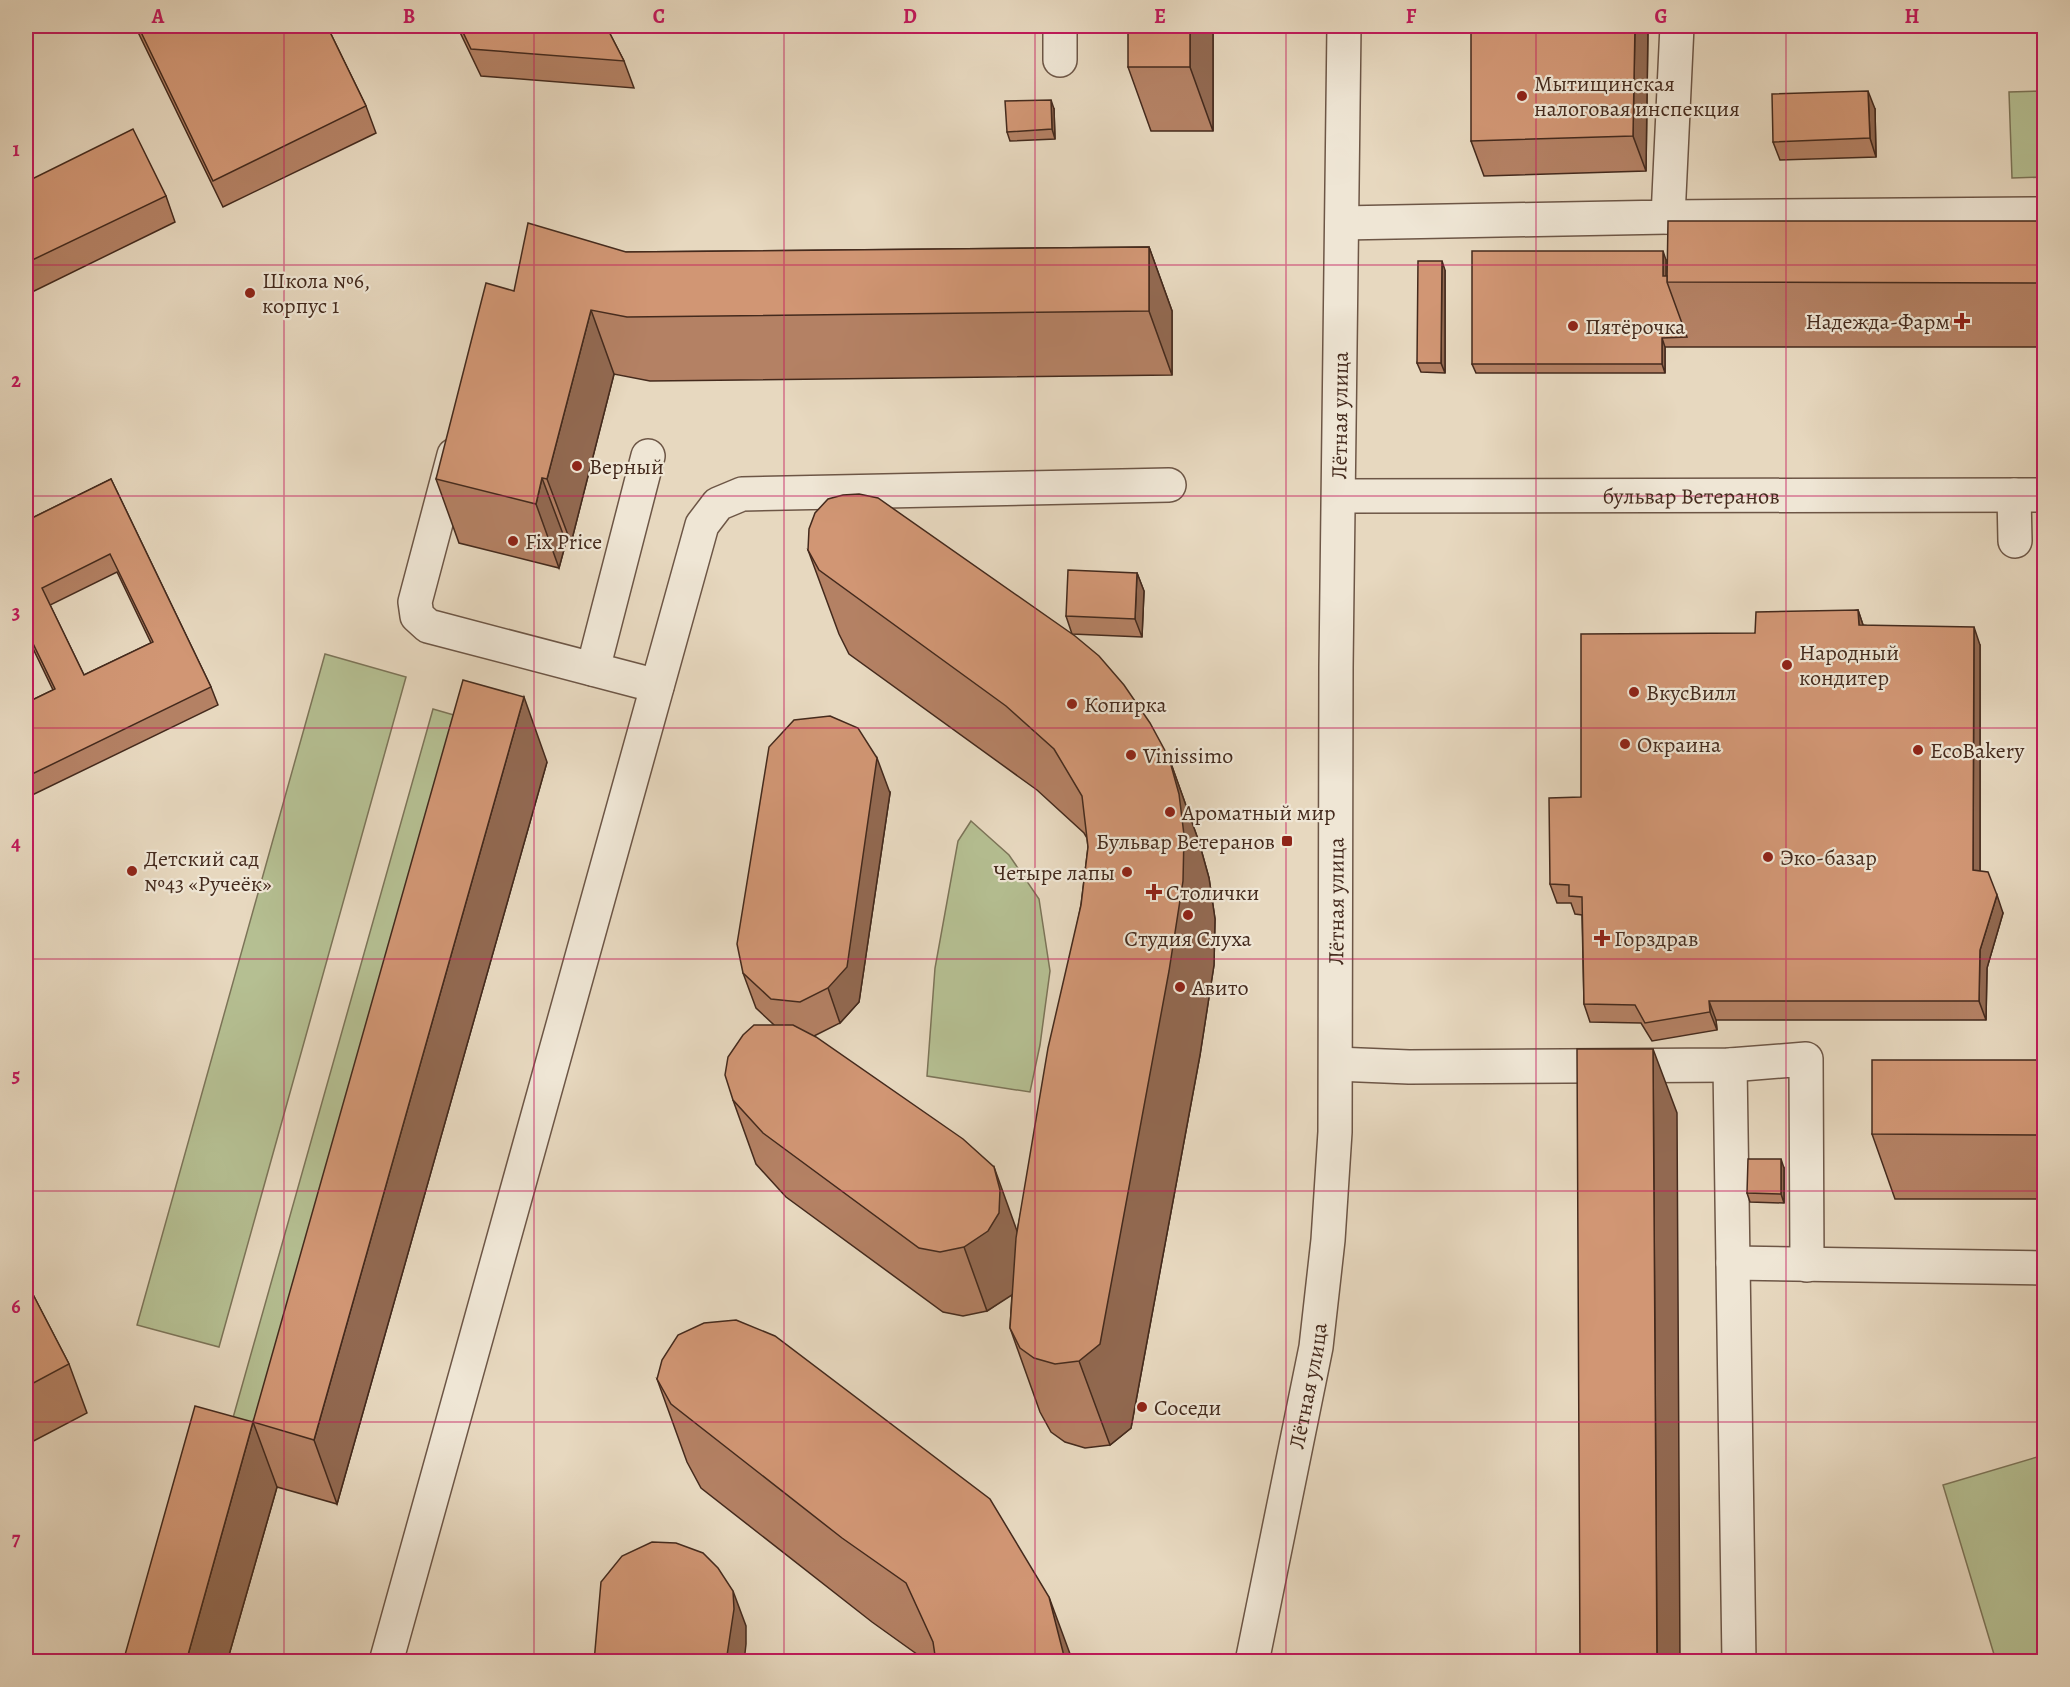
<svg xmlns="http://www.w3.org/2000/svg" width="2070" height="1687" font-family="Alegreya,serif">
<style>
.green{fill:#b5bf92;stroke:#7c7458;stroke-width:1.5}
.lines{fill:none;stroke-linecap:round;stroke-linejoin:round}
.minor-casing{stroke:#6d5646;stroke-width:36}
.minor{stroke:#efe6d5;stroke-width:33}
.wall{fill:#b48164;stroke:#442a1d;stroke-width:1.5;fill-rule:evenodd}
.shaded-wall{fill:#926951;stroke:#442a1d;stroke-width:1.5}
.building{fill:#d19674;stroke:#442a1d;stroke-width:1.5;fill-rule:evenodd}
.grid{fill:none;stroke:#c2185b;stroke-width:1.5;stroke-opacity:0.55}
.poi-dot{fill:#8f2418;stroke:#efe6d5;stroke-width:2}
.labels{text-anchor:middle;stroke-width:4.5;stroke-linejoin:round;paint-order:stroke}
.poi-label{font-size:22px;fill:#442a1d;stroke:#efe6d5;text-anchor:start}
.street-label{font-size:22px;fill:#442a1d;stroke:#efe6d5}
.neatline{fill:none;stroke:#c2185b;stroke-width:2}
.grid-label{font-size:20px;text-anchor:middle;font-weight:bold;fill:#c2185b}
</style>
<rect width="100%" height="100%" fill="#e7d8bf"/>
<filter id="stains"><feTurbulence type="fractalNoise" baseFrequency=".00333" numOctaves="4"/><feColorMatrix values="0 0 0 0 .2 0 0 0 0 .09 0 0 0 0 .02 0 0 0 .5 -.17"/></filter>
<radialGradient id="worn" r=".72"><stop offset=".6" stop-color="#630" stop-opacity="0"/><stop offset="1" stop-color="#630" stop-opacity=".3"/></radialGradient>
<g class="green">
<polygon points="2044,91 2044,177 2012,178 2009,92"/>
<polygon points="325,654 406,677 219,1347 137,1325"/>
<polygon points="433,709 492,726 277,1487 218,1471"/>
<polygon points="971,821 1009,855 1039,899 1050,971 1040,1045 1030,1092 927,1076 935,968 958,841"/>
<polygon points="2044,1455 2044,1661 1996,1661 1943,1485"/>
<polygon points="799,1654 818,1654 834,1661 793,1661"/>
</g>
<g class="lines">
<g class="minor-casing">
<g id="minor">
<polyline points="1060,60 1060,26"/>
<polyline points="1668,217 2044,214"/>
<polyline points="1342,223 1668,217 1677,26"/>
<polyline points="454,455 415,602 417,616 428,626 657,686"/>
<polyline points="2014,495 2015,541"/>
<path id="s1" d="M1339 496 2044 495"/>
<polyline points="593,669 648,456"/>
<polyline points="1336,1064 1409,1067 1730,1065 1806,1059 1807,1265"/>
<polyline points="1730,1065 1739,1662"/>
<polyline points="1733,1263 2044,1268"/>
<polyline points="386,1662 702,525 718,504 742,494 1169,485"/>
<path id="s2" d="M1252 1662 1316 1347 1328 1240 1335 1132 1336 667 1344 26"/>
</g>
</g>
<use href="#minor" class="minor"/>
</g>
<g class="wall">
<polygon points="26,26 44,26 26,34"/>
<polygon points="135,26 327,26 366,106 376,133 223,207"/>
<polygon points="457,26 606,26 624,61 634,88 481,76"/>
<polygon points="1213,26 1213,131 1151,131 1128,67"/>
<polygon points="1648,26 1646,171 1484,176 1471,141"/>
<polygon points="1054,109 1055,139 1010,141 1007,132"/>
<polygon points="1875,109 1876,157 1780,160 1773,142"/>
<polygon points="26,182 166,196 175,222 26,295"/>
<polygon points="2044,221 2044,347 1665,347 1665,373 1476,373 1472,364 1666,260 1666,276"/>
<polygon points="1149,247 1172,311 1172,375 650,381 614,374 571,543 566,542 559,568 459,543 436,479 514,291 626,252"/>
<polygon points="1445,270 1445,373 1421,372 1417,363"/>
<path d="M111 479 211 687 218 705 26 798V703L53 690 26 634V521ZM117 572 151 643 84 675 50 605Z"/>
<polygon points="808,550 1169,758 1199,842 1209,878 1215,919 1214,965 1200,1055 1131,1428 1110,1445 1085,1448 1065,1442 1051,1432 1040,1412 1010,1328 1012,1294 987,1311 963,1316 943,1312 786,1197 756,1164 733,1100 774,1025 756,1008 743,973 890,793 859,1002 840,1023 814,1036 1017,1232 1081,905 1088,847 1087,838 1084,833 1037,790 849,654 839,634"/>
<polygon points="1137,573 1144,591 1142,637 1072,634 1066,616"/>
<polygon points="1858,610 1863,625 1980,645 1980,871 2003,913 1987,968 1986,1020 1716,1020 1717,1030 1652,1041 1641,1023 1590,1022 1584,1004 1582,915 1575,914 1571,903 1557,903 1550,884 1581,797 1755,633"/>
<polygon points="547,762 337,1504 277,1487 227,1662 123,1662 253,1422"/>
<polygon points="2044,1060 2044,1199 1895,1199 1872,1134"/>
<polygon points="1784,1168 1784,1203 1750,1202 1747,1193"/>
<polygon points="26,1281 69,1364 87,1413 26,1445"/>
<polygon points="657,1379 1073,1662 928,1662 872,1622 701,1488 687,1462"/>
</g>
<g class="shaded-wall">
<polygon points="1190,26 1213,26 1213,131 1190,67"/>
<polygon points="1635,26 1648,26 1646,171 1633,136"/>
<polygon points="1868,91 1875,109 1876,157 1870,138"/>
<polygon points="1051,100 1054,109 1055,139 1052,129"/>
<polygon points="1149,247 1172,311 1172,375 1149,311"/>
<polygon points="1663,251 1666,260 1666,285 1663,276"/>
<polygon points="1442,261 1445,270 1445,373 1441,363"/>
<polygon points="591,310 614,374 571,543 547,479"/>
<polygon points="1662,338 1665,347 1665,373 1662,364"/>
<polygon points="542,478 566,542 559,568 536,504"/>
<polygon points="1137,573 1144,591 1142,637 1135,619"/>
<polygon points="1858,610 1864,628 1859,625"/>
<polygon points="1974,627 1980,645 1980,888 1973,870"/>
<polygon points="524,697 547,762 337,1504 314,1440"/>
<polygon points="877,758 890,793 859,1002 840,1023 828,988"/>
<polygon points="1169,758 1199,842 1209,878 1215,919 1214,965 1200,1055 1131,1428 1110,1445 1079,1361"/>
<polygon points="1997,895 2003,913 1987,968 1986,1020 1979,1001 1980,950"/>
<polygon points="1709,1001 1716,1020 1717,1030 1710,1012"/>
<polygon points="1653,1049 1677,1113 1680,1662 1657,1662"/>
<polygon points="1781,1159 1784,1168 1784,1203 1781,1194"/>
<polygon points="994,1167 1017,1231 1022,1277 1012,1295 987,1311 964,1247"/>
<polygon points="253,1422 277,1487 227,1662 186,1662"/>
<polygon points="733,1591 746,1626 746,1644 744,1662 726,1662"/>
<polygon points="1049,1597 1073,1662 1064,1662"/>
</g>
<g class="building">
<polygon points="138,26 327,26 366,106 213,181"/>
<polygon points="460,26 606,26 624,61 471,49"/>
<rect x="1128" y="26" width="62" height="41"/>
<polygon points="1471,26 1635,26 1633,136 1471,141"/>
<polygon points="1868,91 1870,138 1773,142 1772,94"/>
<polygon points="1051,100 1052,129 1007,132 1005,101"/>
<polygon points="133,129 166,196 26,263 26,182"/>
<polygon points="1668,221 2044,221 2044,283 1667,282"/>
<polygon points="528,223 626,252 1149,247 1149,311 627,317 591,310 547,479 542,478 536,504 436,479 486,283 514,291"/>
<polygon points="1472,251 1663,251 1663,276 1667,276 1667,282 1687,337 1662,338 1662,364 1472,364"/>
<polygon points="1418,261 1442,261 1441,363 1417,363"/>
<path d="M111 479 211 687 26 777V703L55 689 26 629V521ZM110 554 153 642 84 675 42 588Z"/>
<polygon points="859,494 878,498 1075,636 1099,656 1124,685 1150,723 1169,758 1179,794 1184,835 1183,881 1169,971 1100,1344 1079,1361 1055,1364 1034,1358 1020,1348 1010,1328 1016,1238 1048,1048 1081,905 1088,847 1082,796 1054,749 1006,706 819,570 808,550 809,529 815,513 828,499 843,495"/>
<polygon points="1068,570 1137,573 1135,619 1066,616"/>
<polygon points="1858,610 1859,625 1974,627 1973,870 1988,872 1997,895 1980,950 1979,1001 1709,1001 1710,1012 1645,1023 1635,1005 1584,1004 1582,897 1569,896 1569,885 1550,884 1549,798 1581,797 1581,634 1755,633 1756,612"/>
<polygon points="463,680 524,697 314,1440 253,1422"/>
<polygon points="830,716 858,728 877,758 847,967 828,988 800,1002 771,999 743,973 737,944 769,747 794,720"/>
<polygon points="754,1025 793,1025 816,1037 963,1139 994,1167 1000,1190 999,1213 988,1231 964,1247 940,1252 919,1248 763,1133 733,1100 725,1075 728,1057 743,1035"/>
<polygon points="1577,1049 1653,1049 1657,1662 1580,1662"/>
<polygon points="1872,1060 2044,1060 2044,1135 1872,1134"/>
<polygon points="1748,1159 1781,1159 1781,1194 1747,1193"/>
<polygon points="26,1281 69,1364 26,1387"/>
<polygon points="736,1320 775,1336 990,1499 1049,1597 1063,1652 1064,1662 936,1662 933,1642 906,1583 842,1538 671,1404 657,1379 662,1360 678,1335 704,1323"/>
<polygon points="195,1406 253,1422 186,1662 123,1662"/>
<polygon points="652,1542 676,1543 703,1553 718,1568 733,1591 734,1609 726,1662 594,1662 601,1582 622,1556"/>
</g>
<path class="grid" d="M284 26V1662M534 26V1662M784 26V1662M1035 26V1662M1286 26V1662M1536 26V1662M1786 26V1662M26 265H2044M26 496H2044M26 728H2044M26 959H2044M26 1191H2044M26 1422H2044"/>
<g class="poi-dot">
<circle cx="1522" cy="96" r="6"/>
<circle cx="250" cy="293" r="6"/>
<path d="M1959 312h6v6h6v6h-6v6h-6v-6h-6v-6h6z"/>
<circle cx="1573" cy="326" r="6"/>
<circle cx="577" cy="466" r="6"/>
<circle cx="513" cy="541" r="6"/>
<circle cx="1787" cy="665" r="6"/>
<circle cx="1634" cy="692" r="6"/>
<circle cx="1072" cy="704" r="6"/>
<circle cx="1625" cy="744" r="6"/>
<circle cx="1918" cy="750" r="6"/>
<circle cx="1131" cy="755" r="6"/>
<circle cx="1170" cy="812" r="6"/>
<rect x="1281" y="835" width="12" height="12" rx="3"/>
<circle cx="1768" cy="857" r="6"/>
<circle cx="132" cy="871" r="6"/>
<circle cx="1127" cy="872" r="6"/>
<path d="M1151 883h6v6h6v6h-6v6h-6v-6h-6v-6h6z"/>
<circle cx="1188" cy="915" r="6"/>
<path d="M1599 929h6v6h6v6h-6v6h-6v-6h-6v-6h6z"/>
<circle cx="1180" cy="987" r="6"/>
<circle cx="1142" cy="1407" r="6"/>
</g>
<g class="labels">
<g class="poi-label">
<text x="1534" y="91">Мытищинская<tspan x="1534" dy="25">налоговая инспекция</tspan></text>
<text x="262" y="288">Школа №6,<tspan x="262" dy="25">корпус 1</tspan></text>
<text x="1950" y="329" text-anchor="end">Надежда-Фарм</text>
<text x="1585" y="334">Пятёрочка</text>
<text x="589" y="474">Верный</text>
<text x="525" y="549">Fix Price</text>
<text x="1799" y="660">Народный<tspan x="1799" dy="25">кондитер</tspan></text>
<text x="1646" y="700">ВкусВилл</text>
<text x="1084" y="712">Копирка</text>
<text x="1637" y="752">Окраина</text>
<text x="1930" y="758">EcoBakery</text>
<text x="1143" y="763">Vinissimo</text>
<text x="1182" y="820">Ароматный мир</text>
<text x="1275" y="849" text-anchor="end">Бульвар Ветеранов</text>
<text x="1780" y="865">Эко-базар</text>
<text x="144" y="866">Детский сад<tspan x="144" dy="25">№43 «Ручеёк»</tspan></text>
<text x="1115" y="880" text-anchor="end">Четыре лапы</text>
<text x="1166" y="900">Столички</text>
<text x="1188" y="946" text-anchor="middle">Студия Слуха</text>
<text x="1614" y="946">Горздрав</text>
<text x="1192" y="995">Авито</text>
<text x="1154" y="1415">Соседи</text>
</g>
<g class="street-label">
<text dy="8" stroke="none"><textPath href="#s2" startOffset="1254">Лётная улица</textPath></text>
<text dy="8" stroke="none"><textPath href="#s1" startOffset="352">бульвар Ветеранов</textPath></text>
<text dy="8" stroke="none"><textPath href="#s2" startOffset="768">Лётная улица</textPath></text>
<text dy="8" stroke="none"><textPath href="#s2" startOffset="282">Лётная улица</textPath></text>
</g>
</g>
<rect width="2070" height="1687" fill="none" stroke="#e7d8bf" stroke-width="66"/>
<rect x="33" y="33" width="2004" height="1621" class="neatline"/>
<g class="grid-label">
<text x="158" y="23">A</text>
<text x="409" y="23">B</text>
<text x="659" y="23">C</text>
<text x="910" y="23">D</text>
<text x="1160" y="23">E</text>
<text x="1411" y="23">F</text>
<text x="1661" y="23">G</text>
<text x="1912" y="23">H</text>
<text x="16" y="156">1</text>
<text x="16" y="387">2</text>
<text x="16" y="619">3</text>
<text x="16" y="850">4</text>
<text x="16" y="1082">5</text>
<text x="16" y="1313">6</text>
<text x="16" y="1545">7</text>
</g>
<rect width="100%" height="100%" filter="url(#stains)"/>
<rect width="100%" height="100%" fill="url(#worn)"/>
</svg>
